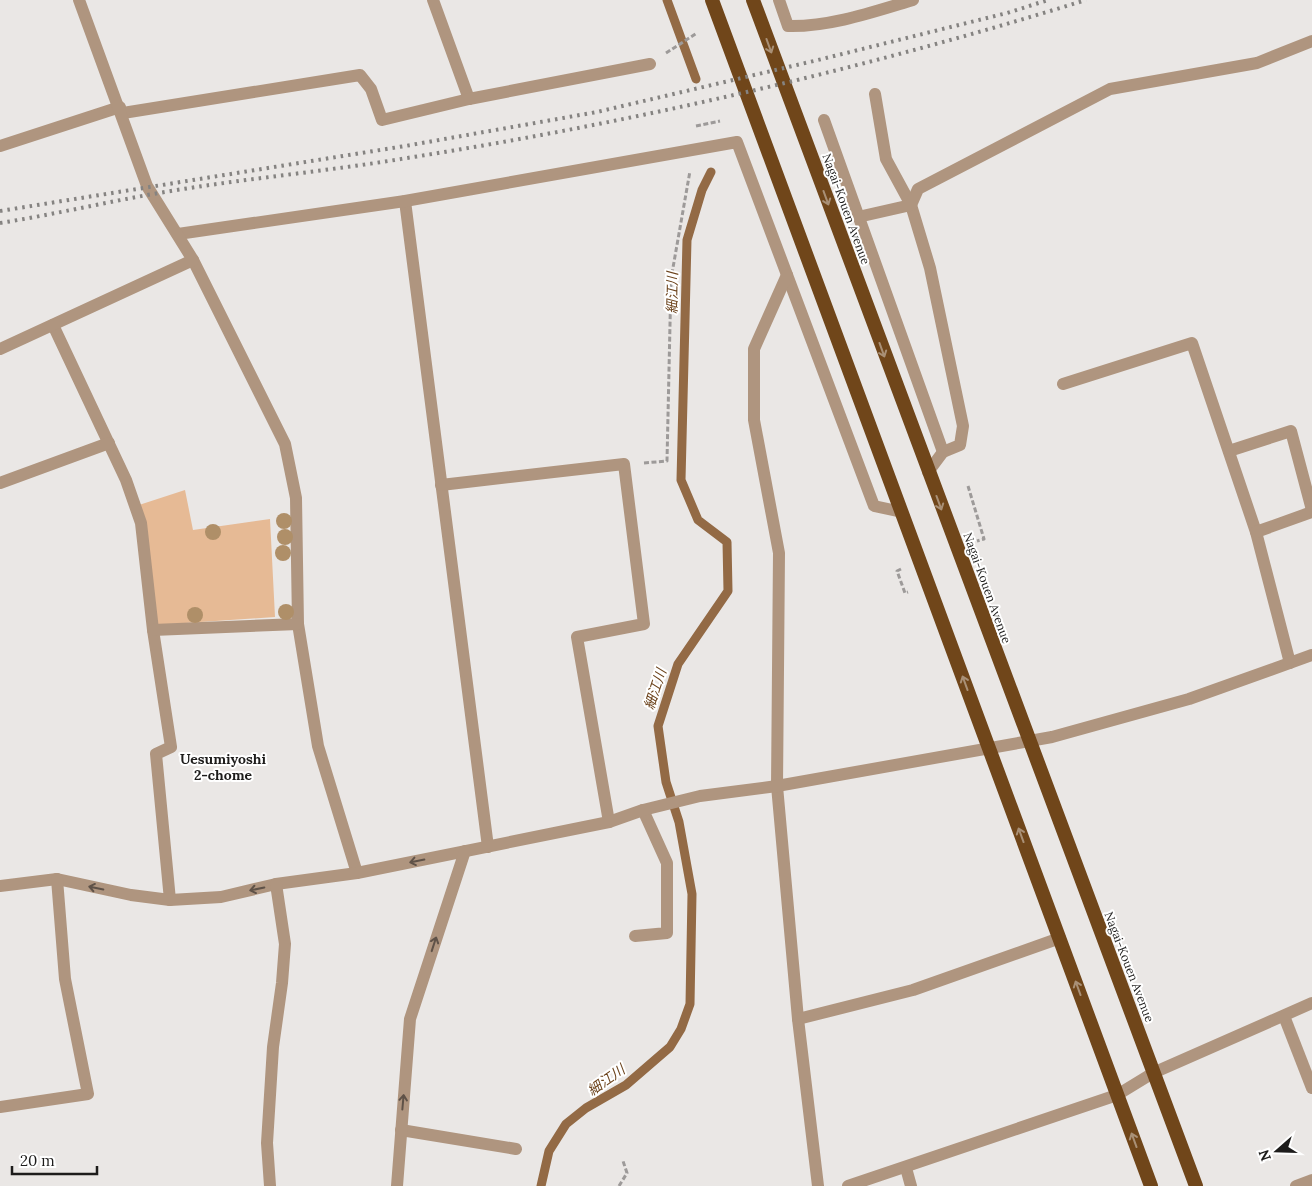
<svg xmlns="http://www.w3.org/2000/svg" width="1312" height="1186" font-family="Lora,'Noto Sans JP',serif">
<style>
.green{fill:#e6ba95}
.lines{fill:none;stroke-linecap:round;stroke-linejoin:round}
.stream{stroke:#936a45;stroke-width:9}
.path{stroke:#9d9a99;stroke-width:3;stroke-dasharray:5 2.5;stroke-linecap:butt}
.service{stroke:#af957f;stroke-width:12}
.minor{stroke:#af957f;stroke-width:12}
.trunk{stroke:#70461a;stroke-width:14}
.rail{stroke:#858381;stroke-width:4;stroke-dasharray:2.5 5;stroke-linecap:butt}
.tree{fill:#af8f68}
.oneway{stroke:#a99076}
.oneway2{stroke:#5f5248}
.labels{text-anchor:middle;stroke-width:4;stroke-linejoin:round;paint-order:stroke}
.street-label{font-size:12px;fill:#1d1c1b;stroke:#fff}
.water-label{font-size:14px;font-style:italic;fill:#6c431c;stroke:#fff}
.neighbourhood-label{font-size:14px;font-weight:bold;fill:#1d1c1b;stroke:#fff}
</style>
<rect width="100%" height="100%" fill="#eae7e5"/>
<polygon class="green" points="185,490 193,530 270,519 275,617 156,625 139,505"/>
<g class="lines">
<g class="stream">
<polyline points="667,0 696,79"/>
<polyline points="541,1186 549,1151 566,1124 586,1108 626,1085 670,1047 681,1029 690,1004 692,894 679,822 666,782 658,726 678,664 728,591 727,542 698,520 681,480 687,240 702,190 711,172"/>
</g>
<g class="path">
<polyline points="666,53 697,33"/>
<polyline points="696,126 720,121"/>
<polyline points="644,463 667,461 671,279 690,171"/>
<polyline points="968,486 984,539 977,541"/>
<polyline points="901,569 897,571 905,593 908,592"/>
<polyline points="619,1186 627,1173 623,1161"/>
</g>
<g class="service">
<polyline points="635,936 667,933 667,863 643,810"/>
<polyline points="401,1130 516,1149"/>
</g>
<g class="minor">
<polyline points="433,0 469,99"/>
<path d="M779 0 788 26C830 27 873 12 913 0"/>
<polyline points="875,94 886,159 911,205 930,268 963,426 960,445 943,452 928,472"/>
<polyline points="123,113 360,75 371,89 382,120 469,99 650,64"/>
<polyline points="824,120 943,452"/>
<polyline points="0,146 120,107"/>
<polyline points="405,201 488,847"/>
<polyline points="858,217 911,205 918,189 1110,89 1257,63 1312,41"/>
<polyline points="178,234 405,201 737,142 874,506 902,512"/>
<polyline points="193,260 285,444 296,498 298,624 318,746 357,873"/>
<polyline points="787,275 754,349 754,420 779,553 777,786 798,1019 818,1186"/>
<polyline points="53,325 126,480 141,523 153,630 171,747 156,754 170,900"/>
<polyline points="0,349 193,260 147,186 79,0"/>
<polyline points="1063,384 1192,343 1256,532 1290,663"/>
<polyline points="1229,451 1291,431 1312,510"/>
<polyline points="0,483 109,443"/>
<polyline points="441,485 624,464 644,624 577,637 609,822"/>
<polyline points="1256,532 1312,512"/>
<polyline points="153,630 298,624"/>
<polyline points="0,886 57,879 131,895 170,900 221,897 276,884 357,873 609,822 643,810 700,796 777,786 1052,737 1189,699 1312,655"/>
<polyline points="1284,1016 1312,1088"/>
<polyline points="798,1019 913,990 1060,938"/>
<polyline points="0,1107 88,1094 65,979 57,879"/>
<polyline points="906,1168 911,1186"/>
<polyline points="270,1186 267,1143 273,1047 282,983 285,944 276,884"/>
<polyline points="397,1186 410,1019 465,851"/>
<polyline points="848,1186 1117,1095 1153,1073 1312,1003"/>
<polyline points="1296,1186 1312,1180"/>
</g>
<g class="trunk">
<polyline points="712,0 1151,1186"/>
<polyline points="753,0 1196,1186"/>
</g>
<g class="rail">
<polyline points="0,211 405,146 597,112 818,60 1007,13 1048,0"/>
<path d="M0 223C51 215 102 203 153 194 238 179 323 172 407 158 637 122 864 69 1086 0"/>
</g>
</g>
<g class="tree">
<circle cx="284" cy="521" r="8"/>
<circle cx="213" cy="532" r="8"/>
<circle cx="285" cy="537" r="8"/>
<circle cx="283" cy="553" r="8"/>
<circle cx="286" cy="612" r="8"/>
<circle cx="195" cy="615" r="8"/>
</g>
<defs><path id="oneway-shaft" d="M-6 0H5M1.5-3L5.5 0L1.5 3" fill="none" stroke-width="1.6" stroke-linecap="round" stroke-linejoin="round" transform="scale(1.25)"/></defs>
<g class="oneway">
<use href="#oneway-shaft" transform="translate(769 46) rotate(70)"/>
<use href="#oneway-shaft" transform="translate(826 198) rotate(70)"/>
<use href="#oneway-shaft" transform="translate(882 350) rotate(70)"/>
<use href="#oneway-shaft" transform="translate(939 503) rotate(70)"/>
<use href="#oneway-shaft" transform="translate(965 683) rotate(-110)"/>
<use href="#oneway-shaft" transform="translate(1021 835) rotate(-110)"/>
<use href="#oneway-shaft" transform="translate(1078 988) rotate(-110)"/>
<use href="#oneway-shaft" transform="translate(1134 1140) rotate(-110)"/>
</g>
<g class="oneway2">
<use href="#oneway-shaft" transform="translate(417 861) rotate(169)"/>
<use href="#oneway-shaft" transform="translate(96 888) rotate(-168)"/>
<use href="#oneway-shaft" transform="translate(257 889) rotate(168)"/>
<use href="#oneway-shaft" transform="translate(434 944) rotate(-72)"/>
<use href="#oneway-shaft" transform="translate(403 1102) rotate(-85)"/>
</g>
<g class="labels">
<g class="street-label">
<text transform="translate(846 209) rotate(70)" y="4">Nagai-Kouen Avenue</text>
<text transform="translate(987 588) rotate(70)" y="4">Nagai-Kouen Avenue</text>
<text transform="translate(1129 967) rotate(69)" y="4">Nagai-Kouen Avenue</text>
</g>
<g class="water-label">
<text transform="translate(672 293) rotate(-89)" y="5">細江川</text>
<text transform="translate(655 689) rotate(-72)" y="5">細江川</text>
<text transform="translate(606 1080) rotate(-35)" y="5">細江川</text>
</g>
<g class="neighbourhood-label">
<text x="223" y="764">Uesumiyoshi<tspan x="223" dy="16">2-chome</tspan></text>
</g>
</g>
<g transform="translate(1277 1151) rotate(250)" stroke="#ffffff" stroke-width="4" paint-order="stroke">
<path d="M0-4L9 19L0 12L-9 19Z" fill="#1d1c1b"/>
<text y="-8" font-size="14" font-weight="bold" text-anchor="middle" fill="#1d1c1b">N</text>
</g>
<path d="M12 1166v8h85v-8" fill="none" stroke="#1d1c1b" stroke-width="2.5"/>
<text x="20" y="1166" font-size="15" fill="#1d1c1b" stroke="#ffffff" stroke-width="4" paint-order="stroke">20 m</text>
</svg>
